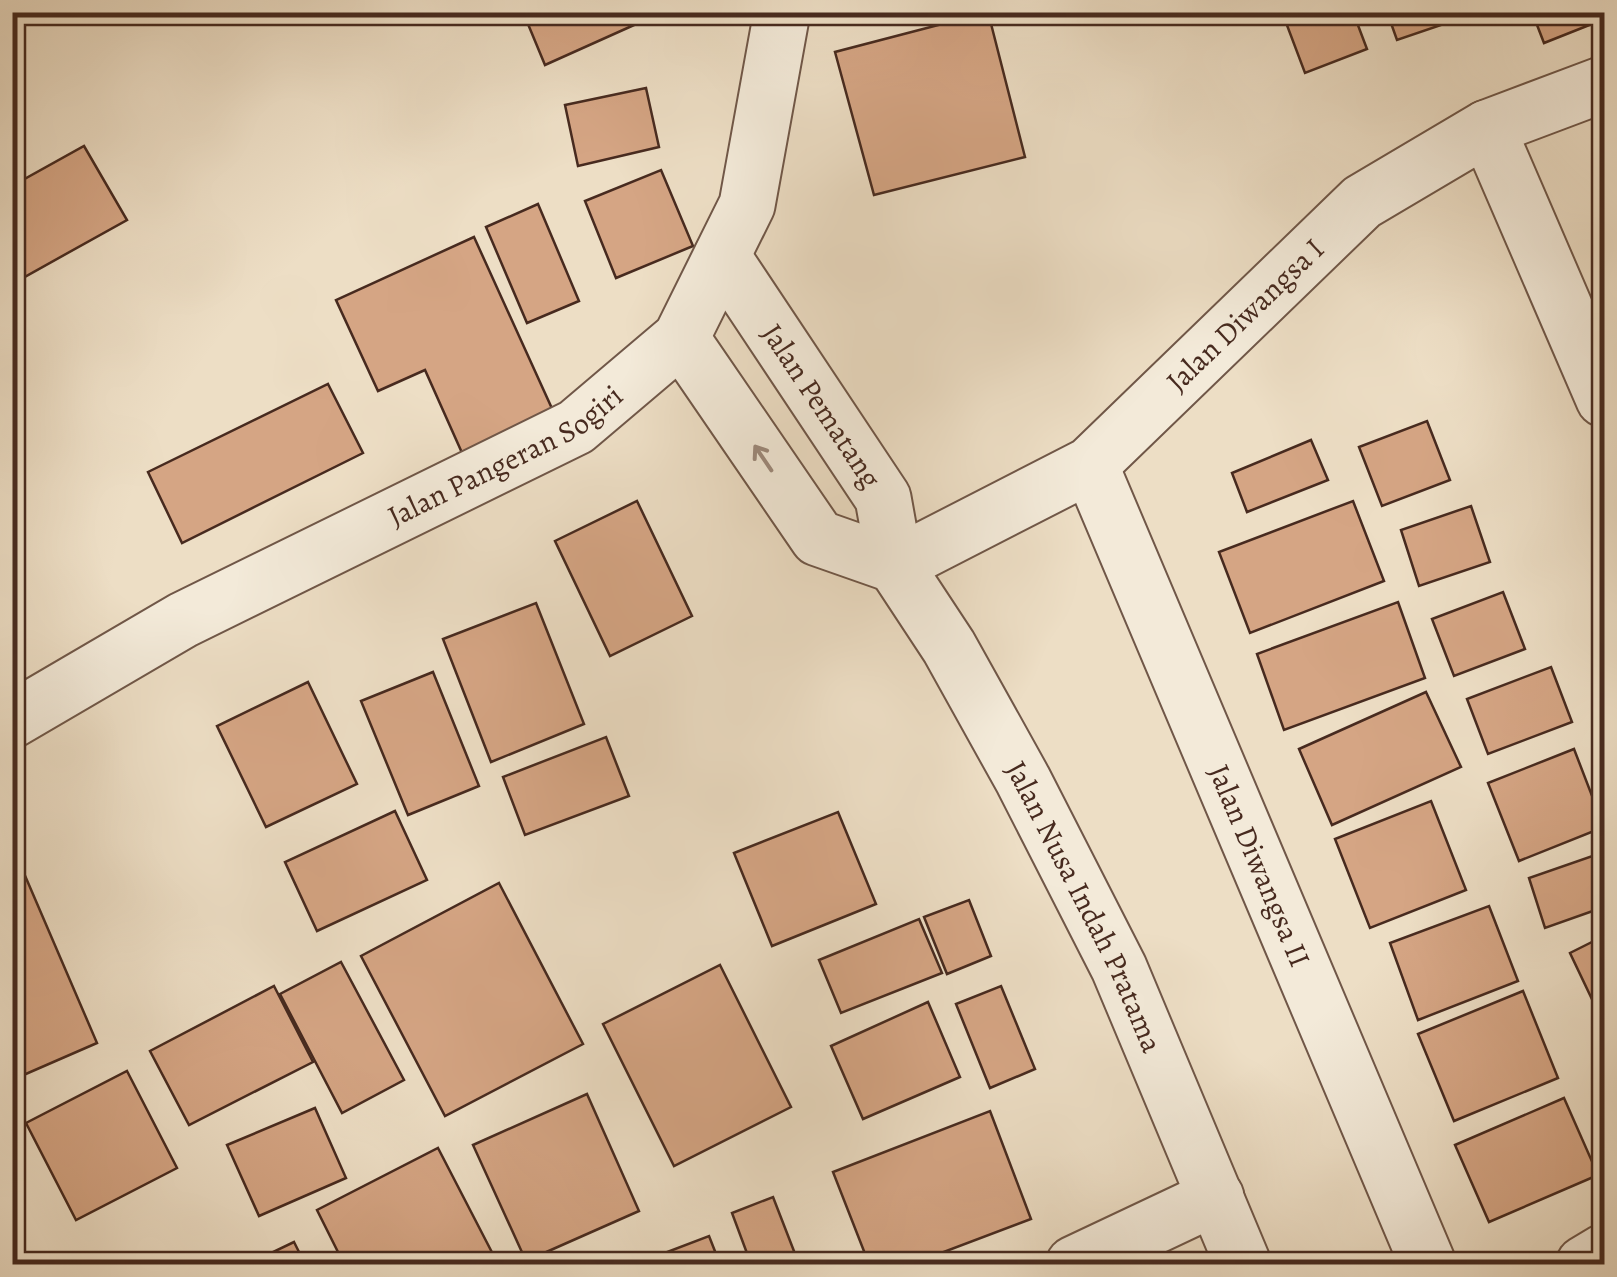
<svg xmlns="http://www.w3.org/2000/svg" width="1617" height="1277" font-family="Alegreya,serif">
<style>
.building{fill:#d5a584;stroke:#472a1f;stroke-width:2.5}
.lines{fill:none;stroke-linecap:round;stroke-linejoin:round}
.minor-casing{stroke:#705748;stroke-width:59}
.tertiary-casing{stroke:#705748;stroke-width:59}
.minor{stroke:#f3ead9;stroke-width:55}
.tertiary{stroke:#f3ead9;stroke-width:55}
.oneway{stroke:#9d8a7c}
.labels{text-anchor:middle;stroke-width:9;stroke-linejoin:round;paint-order:stroke}
.street-label{font-size:30px;fill:#472a1f;stroke:#f3ead9}
</style>
<rect width="100%" height="100%" fill="#eddec5"/>
<filter id="stains"><feTurbulence type="fractalNoise" baseFrequency=".002" numOctaves="4"/><feColorMatrix values="0 0 0 0 .2 0 0 0 0 .09 0 0 0 0 .02 0 0 0 .5 -.17"/></filter>
<radialGradient id="worn" r=".72"><stop offset=".6" stop-color="#630" stop-opacity="0"/><stop offset="1" stop-color="#630" stop-opacity=".3"/></radialGradient>
<g class="building">
<polygon points="523,12 663,12 545,65"/>
<polygon points="988,12 1025,157 874,195 835,52"/>
<polygon points="1282,12 1353,12 1367,49 1305,73"/>
<polygon points="1387,12 1440,12 1444,24 1397,40"/>
<polygon points="1532,12 1593,12 1597,22 1544,43"/>
<polygon points="646,88 659,147 578,166 565,105"/>
<polygon points="84,146 127,220 12,284 12,186"/>
<polygon points="661,170 693,246 616,278 585,201"/>
<polygon points="538,204 579,301 527,323 486,227"/>
<polygon points="474,237 554,413 463,455 425,370 378,391 336,300"/>
<polygon points="328,384 363,453 182,543 148,472"/>
<polygon points="1427,421 1450,480 1382,506 1359,447"/>
<polygon points="1311,440 1328,480 1247,512 1232,473"/>
<polygon points="637,501 692,616 610,656 555,541"/>
<polygon points="1353,501 1384,581 1250,633 1219,552"/>
<polygon points="1471,506 1490,562 1419,586 1401,530"/>
<polygon points="1503,592 1525,649 1454,676 1432,619"/>
<polygon points="1398,602 1425,678 1284,730 1257,654"/>
<polygon points="536,603 584,724 491,762 443,639"/>
<polygon points="1551,667 1572,722 1488,754 1467,699"/>
<polygon points="433,672 479,786 408,815 361,701"/>
<polygon points="308,682 357,784 266,827 217,726"/>
<polygon points="1426,692 1461,767 1332,825 1299,749"/>
<polygon points="606,737 629,796 525,835 503,777"/>
<polygon points="1574,749 1604,827 1519,861 1488,783"/>
<polygon points="1431,801 1466,890 1370,928 1335,839"/>
<polygon points="395,811 427,880 317,931 285,862"/>
<polygon points="838,812 876,904 772,946 734,853"/>
<polygon points="1604,852 1604,907 1545,928 1529,878"/>
<polygon points="17,857 97,1043 12,1080 12,859"/>
<polygon points="499,883 583,1044 445,1116 361,956"/>
<polygon points="969,900 991,956 947,974 924,917"/>
<polygon points="1489,906 1518,981 1418,1020 1390,943"/>
<polygon points="919,919 942,973 841,1013 819,960"/>
<polygon points="1604,936 1604,1014 1600,1016 1570,953"/>
<polygon points="341,962 404,1080 342,1113 280,994"/>
<polygon points="720,965 791,1107 674,1166 603,1024"/>
<polygon points="274,986 313,1062 189,1125 150,1051"/>
<polygon points="1001,986 1035,1069 990,1088 956,1004"/>
<polygon points="1523,991 1558,1078 1454,1121 1418,1034"/>
<polygon points="928,1002 960,1077 863,1119 831,1046"/>
<polygon points="127,1071 177,1168 76,1220 26,1123"/>
<polygon points="587,1094 639,1211 526,1261 473,1145"/>
<polygon points="1564,1098 1598,1175 1489,1222 1455,1145"/>
<polygon points="315,1108 346,1178 259,1216 227,1145"/>
<polygon points="990,1111 1031,1219 912,1264 869,1264 833,1172"/>
<polygon points="438,1148 498,1264 344,1264 317,1210"/>
<polygon points="773,1197 799,1264 751,1264 732,1213"/>
<polygon points="709,1236 720,1264 642,1264 641,1262"/>
<polygon points="294,1242 305,1264 248,1264"/>
</g>
<g class="lines">
<g class="minor-casing">
<g id="minor">
<polyline points="1487,128 1604,399"/>
<path id="s1" d="M722 256 883 498 895 565 949 647 1023 780 1119 968 1243 1264"/>
<polyline points="681,338 818,538 895,565"/>
<path id="s2" d="M1090 465 1428 1264"/>
<path id="s3" d="M895 565 1090 465 1362 202 1487 128 1604 84"/>
<polyline points="1074,1264 1216,1197"/>
<polyline points="1584,1264 1604,1252"/>
</g>
</g>
<g class="tertiary-casing">
<g id="tertiary">
<path id="s4" d="M12 720 183 620 576 427 681 338 747 205 782 12"/>
</g>
</g>
<use href="#minor" class="minor"/>
<use href="#tertiary" class="tertiary"/>
</g>
<defs><path id="oneway-shaft" d="M-6 0H5M1.5-3L5.5 0L1.5 3" fill="none" stroke-width="1.6" stroke-linecap="round" stroke-linejoin="round" transform="scale(2.5)"/></defs>
<use class="oneway" href="#oneway-shaft" transform="translate(763 458) rotate(-124)"/>
<g class="labels">
<g class="street-label">
<text dy="10" stroke="none"><textPath href="#s3" startOffset="435">Jalan Diwangsa I</textPath></text>
<text dy="10" stroke="none"><textPath href="#s1" startOffset="180">Jalan Pematang</textPath></text>
<text dy="10" stroke="none"><textPath href="#s4" startOffset="560">Jalan Pangeran Sogiri</textPath></text>
<text dy="10" stroke="none"><textPath href="#s2" startOffset="435">Jalan Diwangsa II</textPath></text>
<text dy="10" stroke="none"><textPath href="#s1" startOffset="750">Jalan Nusa Indah Pratama</textPath></text>
</g>
</g>
<rect width="1617" height="1277" fill="none" stroke="#eddec5" stroke-width="50"/>
<rect x="15" y="15" width="1587" height="1247" fill="none" stroke="#472a1f" stroke-width="5"/>
<rect x="25" y="25" width="1567" height="1227" fill="none" stroke="#472a1f" stroke-width="2.5"/>
<rect width="100%" height="100%" filter="url(#stains)"/>
<rect width="100%" height="100%" fill="url(#worn)"/>
</svg>
